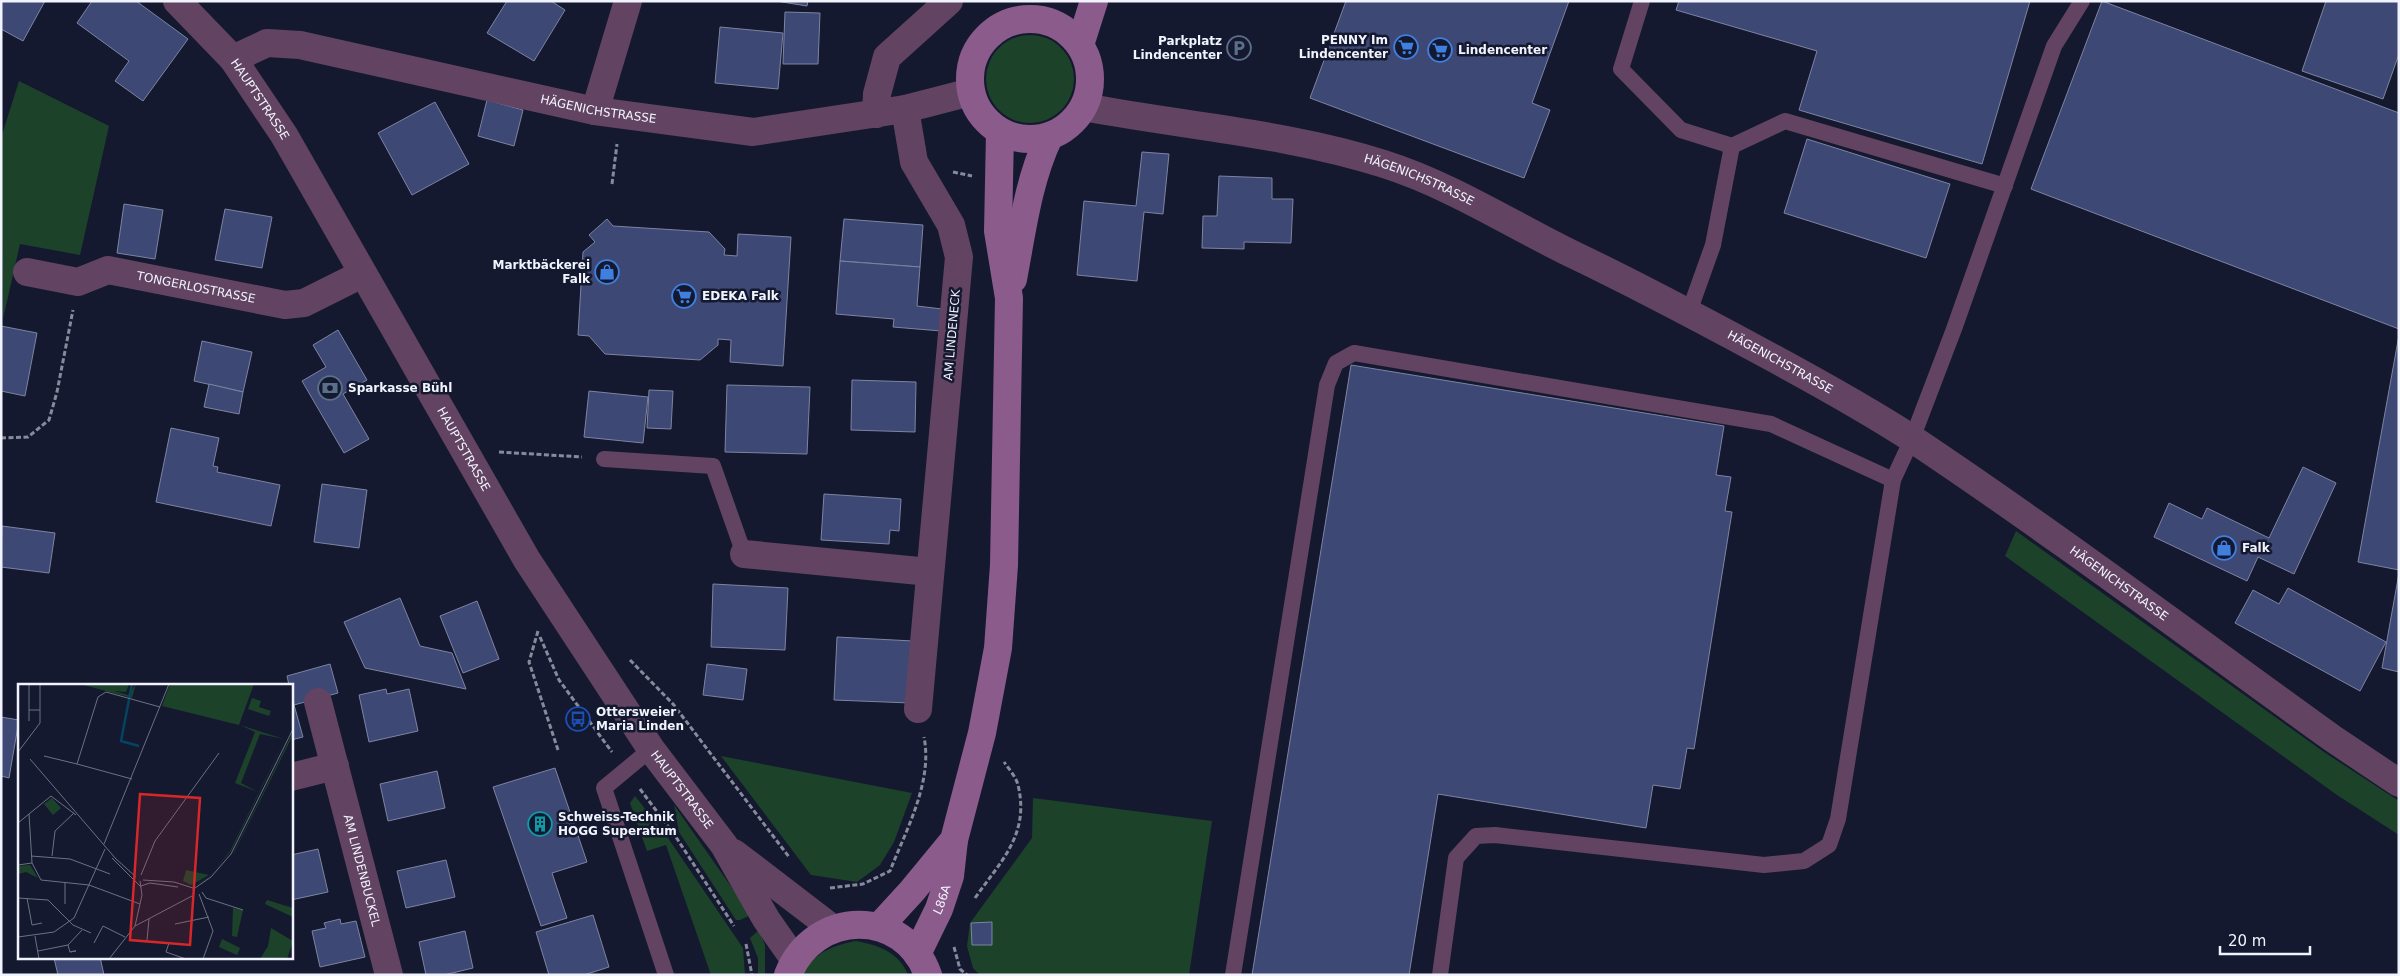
<svg xmlns="http://www.w3.org/2000/svg" width="2400" height="976" font-family="'DejaVu Sans',sans-serif">
<style>
.green{fill:#1c422a}
.building{fill:#3e4875;stroke:#7d84a2}
.lines{fill:none;stroke-linecap:round;stroke-linejoin:round}
.path{stroke:#868a9b;stroke-width:3;stroke-dasharray:5 2.5;stroke-linecap:butt}
.service{stroke:#624462;stroke-width:16}
.minor{stroke:#624462;stroke-width:28}
.tertiary{stroke:#624462;stroke-width:28}
.secondary{stroke:#8b5b8b;stroke-width:28}
.labels{text-anchor:middle;stroke-width:5;stroke-linejoin:round;paint-order:stroke}
.poi-label{font-size:12px;font-weight:bold;fill:#f1f4fe;stroke:#141930;text-anchor:start}
.street-label{font-size:12px;fill:#f1f4fe;stroke:#141930}
.inset-river{fill:none;stroke:#044460;stroke-width:2.5}
.inset-road{fill:none;stroke:#6c7182;stroke-width:1}
.view{fill:#d62828;fill-opacity:0.15;stroke:#d62828;stroke-width:2.5}
.inset-edge{fill:none;stroke:#f1f4fe;stroke-width:2.5}
</style>
<rect width="100%" height="100%" fill="#141930"/>
<g class="green">
<circle cx="1030" cy="79" r="44"/>
<polygon points="19,81 109,126 80,255 20,244 3,319 1,138"/>
<polygon points="2016,531 2324,752 2399,801 2399,835 2337,795 2005,556"/>
<polygon points="721,756 912,793 894,842 880,865 857,882 811,875"/>
<polygon points="635,796 668,838 743,948 745,975 711,975 666,845 647,851 630,803"/>
<polygon points="1033,798 1212,821 1189,975 980,975 973,968 967,946 970,923 1032,838"/>
<polygon points="674,805 751,915 740,920 736,920 679,832"/>
<polygon points="759,930 765,945 765,975 758,975 758,958 750,938"/>
<path d="M856 941C878 945 899 952 908 975H803C812 953 834 945 856 941Z"/>
</g>
<g class="building">
<polygon points="1,1 45,1 23,41 1,29"/>
<polygon points="92,1 136,1 188,39 143,101 115,81 129,61 77,23"/>
<polygon points="507,1 551,1 565,10 534,61 487,33"/>
<polygon points="776,1 808,1 807,6"/>
<polygon points="1346,1 1569,1 1532,103 1550,110 1524,178 1310,98"/>
<polygon points="1679,1 2030,1 1982,164 1799,110 1817,51 1676,10"/>
<polygon points="2102,1 2399,113 2399,329 2031,189"/>
<polygon points="2326,1 2399,1 2399,54 2383,99 2302,71"/>
<polygon points="785,12 820,13 818,64 783,64"/>
<polygon points="720,27 783,33 778,89 715,83"/>
<polygon points="487,100 523,110 514,146 478,136"/>
<polygon points="435,102 469,164 412,195 378,133"/>
<polygon points="1807,139 1950,184 1926,258 1784,213"/>
<polygon points="1142,152 1169,154 1163,214 1144,212 1137,281 1077,275 1084,201 1136,206"/>
<polygon points="1219,176 1272,178 1272,199 1293,199 1291,243 1244,242 1244,249 1202,248 1203,216 1217,216"/>
<polygon points="124,204 163,210 155,259 117,253"/>
<polygon points="225,209 272,217 262,268 215,260"/>
<polygon points="607,219 613,226 709,232 725,249 724,255 737,256 738,234 791,237 783,366 730,362 731,340 718,339 718,345 700,360 605,354 589,336 578,335 583,252 595,242 589,235"/>
<polygon points="844,219 923,225 920,267 840,261"/>
<polygon points="840,261 920,267 917,306 942,309 941,331 893,327 894,319 836,314"/>
<polygon points="1,326 37,333 25,396 1,391"/>
<polygon points="338,330 367,380 343,394 369,439 344,453 302,381 326,367 313,345"/>
<polygon points="2399,335 2399,570 2358,562"/>
<polygon points="202,341 252,352 243,392 194,381"/>
<polygon points="1351,365 1724,426 1716,475 1731,477 1725,511 1732,512 1694,749 1687,748 1680,789 1653,785 1646,828 1438,794 1409,975 1252,975"/>
<polygon points="852,380 916,382 915,432 851,430"/>
<polygon points="209,384 243,392 239,414 204,407"/>
<polygon points="727,385 810,387 807,454 725,452"/>
<polygon points="649,390 673,391 671,429 647,428"/>
<polygon points="589,391 648,397 643,443 584,437"/>
<polygon points="171,428 219,438 213,466 218,467 217,472 280,485 271,526 156,502"/>
<polygon points="2303,467 2336,483 2294,574 2258,557 2247,581 2154,537 2169,503 2202,519 2207,508 2269,538"/>
<polygon points="322,484 367,490 359,548 314,542"/>
<polygon points="824,494 901,499 899,531 890,530 889,544 821,540"/>
<polygon points="2,526 55,533 49,573 1,567"/>
<polygon points="2399,573 2399,672 2382,668"/>
<polygon points="713,584 788,588 785,650 711,647"/>
<polygon points="2288,588 2386,642 2360,691 2235,623 2253,590 2279,604"/>
<polygon points="400,598 420,646 452,653 466,689 365,668 344,622"/>
<polygon points="477,601 499,659 463,673 440,616"/>
<polygon points="837,637 913,641 910,703 834,700"/>
<polygon points="330,664 338,693 294,705 291,685 289,685 287,676"/>
<polygon points="707,664 747,669 743,700 703,695"/>
<polygon points="386,689 387,694 409,689 418,731 369,742 359,695"/>
<polygon points="291,694 303,737 291,740"/>
<polygon points="1,717 19,720 9,778 1,776"/>
<polygon points="555,768 587,862 552,873 567,918 541,926 493,787"/>
<polygon points="437,771 445,808 388,821 380,784"/>
<polygon points="318,849 328,892 291,900 291,855"/>
<polygon points="446,860 455,897 406,908 397,871"/>
<polygon points="593,915 609,967 584,975 549,975 536,932"/>
<polygon points="340,919 341,924 356,921 365,957 320,967 312,931 326,928 324,923"/>
<polygon points="992,922 992,945 972,945 971,923"/>
<polygon points="465,931 473,968 444,975 426,975 419,942"/>
<polygon points="100,957 104,975 58,975 54,958"/>
</g>
<g class="lines">
<g class="path">
<polyline points="953,172 972,176"/>
<polyline points="612,184 617,144"/>
<polyline points="1,438 28,437 49,420 57,392 73,310"/>
<polyline points="499,452 582,457"/>
<polyline points="538,631 529,662 558,750"/>
<polyline points="540,637 559,680 612,752"/>
<polyline points="630,660 673,704 789,857"/>
<polyline points="640,789 673,833"/>
<polyline points="672,831 734,926"/>
<path d="M830 888 863 884 890 871C906 830 933 782 924 737"/>
<path d="M975 898C1001 861 1030 834 1018 785 1016 777 1009 769 1004 762"/>
<polyline points="746,944 752,975"/>
<polyline points="954,947 960,969 967,975"/>
</g>
<g class="service">
<polyline points="1642,1 1621,69 1681,130 1732,146 1785,121 2005,186"/>
<polyline points="1689,312 1713,245 1732,146"/>
<polyline points="604,459 713,466 744,554"/>
<polyline points="651,749 604,788 666,975"/>
<polyline points="1233,975 1327,385 1336,363 1354,353 1771,424 1893,480"/>
<polyline points="1440,975 1456,858 1476,836 1495,835 1764,865 1804,861 1829,845 1838,819 1893,480 1912,439 1954,329 2054,46 2082,1"/>
</g>
<g class="minor">
<path id="s1" d="M233 59 267 43 300 45 595 111 753 132 905 109 971 92"/>
<path id="s2" d="M1084 107C1184 126 1287 133 1384 164 1450 185 1509 223 1570 253 1635 284 1697 317 1760 351 1812 379 1865 408 1914 440 2056 535 2193 638 2332 738L2399 783"/>
<polyline points="905,109 914,162 951,225 959,257 918,709"/>
<polyline points="595,111 628,1"/>
<polyline points="876,114 877,94 887,57 949,1"/>
<path id="s3" d="M27 272 78 282 108 270 285 305 304 303 362 274"/>
<polyline points="744,554 930,572"/>
<path id="s4" d="M318 702 389 975"/>
<polyline points="291,777 335,766"/>
</g>
<g class="tertiary">
<path id="s5" d="M177 1 233 59 284 135 527 560 651 749 724 845 766 919 794 959"/>
<polyline points="734,853 832,928"/>
</g>
<g class="secondary">
<circle cx="1030" cy="79" r="60"/>
<polyline points="1080,45 1094,1"/>
<path d="M1013 279C1022 232 1028 181 1049 137"/>
<polyline points="879,927 912,891 954,840 982,733 998,648 1004,565 1009,298 998,231 1000,132"/>
<path id="s6" d="M917 954 939 909 950 876 954 840"/>
<path d="M788 975C814 909 904 907 928 975"/>
</g>
</g>
<defs>
<g id="supermarket-ring" transform="scale(1.25)"><circle r="9.5" fill="#141930" stroke="#3f7fe0" stroke-width="1.5"/><path d="M-6-5.5h2.5l.6 2H6L4.5 2H-2.5L-4.4-4H-6ZM-1.5 3.2a1.3 1.3 0 1 0 .1 0ZM3 3.2a1.3 1.3 0 1 0 .1 0Z" fill="#3f7fe0"/></g>
<g id="parking-ring" transform="scale(1.25)"><circle r="9.5" fill="#141930" stroke="#5c6f8a" stroke-width="1.5"/><path d="M-3.5-5.5H1a3.5 3.5 0 0 1 0 7H-1V5.5H-3.5ZM-1-3.4V-.6H.8a1.4 1.4 0 0 0 0-2.8Z" fill="#5c6f8a"/></g>
<g id="shop-ring" transform="scale(1.25)"><circle r="9.5" fill="#141930" stroke="#3f7fe0" stroke-width="1.5"/><path d="M-5-2.5h2.3a2.7 3.5 0 0 1 5.4 0H5L5.5 6h-11ZM-1.5-2.5h3a1.5 2.3 0 0 0-3 0Z" fill="#3f7fe0"/></g>
<g id="bank-ring" transform="scale(1.25)"><circle r="9.5" fill="#141930" stroke="#5c6f8a" stroke-width="1.5"/><path d="M-6-4H6V4H-6ZM0-2.3a2.3 2.3 0 1 0 0 4.6a2.3 2.3 0 1 0 0-4.6Z" fill="#5c6f8a"/></g>
<g id="bus-ring" transform="scale(1.25)"><circle r="9.5" fill="#141930" stroke="#1a4fb4" stroke-width="1.5"/><path d="M-5-6H5V4H4V6H2V4H-2V6H-4V4H-5ZM-3.5-4V0h7V-4ZM-3.5 1.2v1.5H-2V1.2ZM2 1.2v1.5H3.5V1.2Z" fill="#1a4fb4"/></g>
<g id="building-ring" transform="scale(1.25)"><circle r="9.5" fill="#141930" stroke="#0f9aa8" stroke-width="1.5"/><path d="M-4-6H4V6H1V3H-1V6H-4ZM-2.5-4.3h1.7v1.8h-1.7ZM.8-4.3h1.7v1.8H.8ZM-2.5-1h1.7V.8h-1.7ZM.8-1h1.7V.8H.8Z" fill="#0f9aa8"/></g>
</defs>
<g fill-rule="evenodd">
<use href="#supermarket-ring" x="1406" y="47"/>
<use href="#parking-ring" x="1239" y="48"/>
<use href="#supermarket-ring" x="1440" y="50"/>
<use href="#shop-ring" x="607" y="272"/>
<use href="#supermarket-ring" x="684" y="296"/>
<use href="#bank-ring" x="330" y="388"/>
<use href="#shop-ring" x="2224" y="548"/>
<use href="#bus-ring" x="578" y="719"/>
<use href="#building-ring" x="540" y="824"/>
</g>
<g class="labels">
<g class="poi-label">
<text x="1388" y="44" text-anchor="end">PENNY Im<tspan x="1388" dy="14">Lindencenter</tspan></text>
<text x="1222" y="45" text-anchor="end">Parkplatz<tspan x="1222" dy="14">Lindencenter</tspan></text>
<text x="1458" y="54">Lindencenter</text>
<text x="590" y="269" text-anchor="end">Marktbäckerei<tspan x="590" dy="14">Falk</tspan></text>
<text x="702" y="300">EDEKA Falk</text>
<text x="348" y="392">Sparkasse Bühl</text>
<text x="2242" y="552">Falk</text>
<text x="596" y="716">Ottersweier<tspan x="596" dy="14">Maria Linden</tspan></text>
<text x="558" y="821">Schweiss-Technik<tspan x="558" dy="14">HOGG Superatum</tspan></text>
</g>
<g class="street-label">
<text dy="4" stroke="none"><textPath href="#s5" startOffset="129">HAUPTSTRASSE</textPath></text>
<text dy="4" stroke="none"><textPath href="#s1" startOffset="376">HÄGENICHSTRASSE</textPath></text>
<text dy="4" stroke="none"><textPath href="#s2" startOffset="344">HÄGENICHSTRASSE</textPath></text>
<text dy="4" stroke="none"><textPath href="#s3" startOffset="174">TONGERLOSTRASSE</textPath></text>
<text transform="translate(952 335) rotate(-85)" y="4">AM LINDENECK</text>
<text dy="4" stroke="none"><textPath href="#s2" startOffset="749">HÄGENICHSTRASSE</textPath></text>
<text dy="4" stroke="none"><textPath href="#s5" startOffset="534">HAUPTSTRASSE</textPath></text>
<text dy="4" stroke="none"><textPath href="#s2" startOffset="1154">HÄGENICHSTRASSE</textPath></text>
<text dy="4" stroke="none"><textPath href="#s5" startOffset="939">HAUPTSTRASSE</textPath></text>
<text dy="4" stroke="none"><textPath href="#s4" startOffset="174">AM LINDENBUCKEL</textPath></text>
<text dy="4" stroke="none"><textPath href="#s6" startOffset="60">L86A</textPath></text>
</g>
</g>
<g transform="translate(18 684)">
<rect width="275" height="275" fill="#141930"/>
<path d="M62 0H111L108 8 96 7 110 11 118 0 114 14ZM152 0H236L221 41 144 22ZM234 14 243 17 241 23 253 27 251 32 230 25ZM275 39 213 167 189 195 179 200 191 193 212 167ZM222 41 266 55 242 50 223 99 240 108 217 99 237 48ZM275 48V51L215 171 216 168ZM34 114 43 124 35 131 26 120ZM12 181 20 194 8 188 0 190V182ZM168 186 191 191 173 201 165 197ZM249 216 275 224V233L247 220ZM215 224 225 226 219 253 214 252ZM253 244 275 257 269 275H242L250 262ZM204 255 222 264 219 271 201 263Z" fill="#1c422a"/>
<path class="inset-river" d="M114 0 103 57 121 62"/>
<path class="inset-road" d="M11 26H22V0M11 37V0M0 68 22 39V26M26 72 59 80M12 75 98 175M114 95 59 80 80 13 88 8 142 23M11 130 14 179M0 139 33 112 58 131M86 160 151 0M13 172 52 175 92 190M34 172 37 147 56 129M94 174 123 203M97 174 118 193M0 181 14 179 23 196 71 201 122 220M123 191 137 157 201 69M125 196 156 198 175 204M123 202 132 199 160 203M177 204 193 193 213 170 275 45M184 208 188 214 225 226M181 210 195 247 185 275M0 214 30 216 55 241 73 249M9 214 14 241 24 239M47 220V198M157 240 191 233M117 242 124 211 122 197M17 252 21 275M0 253 36 248 56 234 87 165M129 256 131 235M76 259 85 242 107 253M151 259 148 268 168 275M50 261 52 268 58 267H56L52 268M20 267 50 261 64 246M91 275 117 242 174 212"/>
<path class="view" d="M122 110 182 114 172 261 112 256Z"/>
<rect width="275" height="275" class="inset-edge"/>
</g>
<rect width="2400" height="976" fill="none" stroke="#f1f4fe" stroke-width="5"/>
<path d="M2220 946v8h90v-8" fill="none" stroke="#f1f4fe" stroke-width="2.5"/>
<text x="2228" y="946" font-size="15" fill="#f1f4fe" stroke="#141930" stroke-width="4" paint-order="stroke">20 m</text>
</svg>
